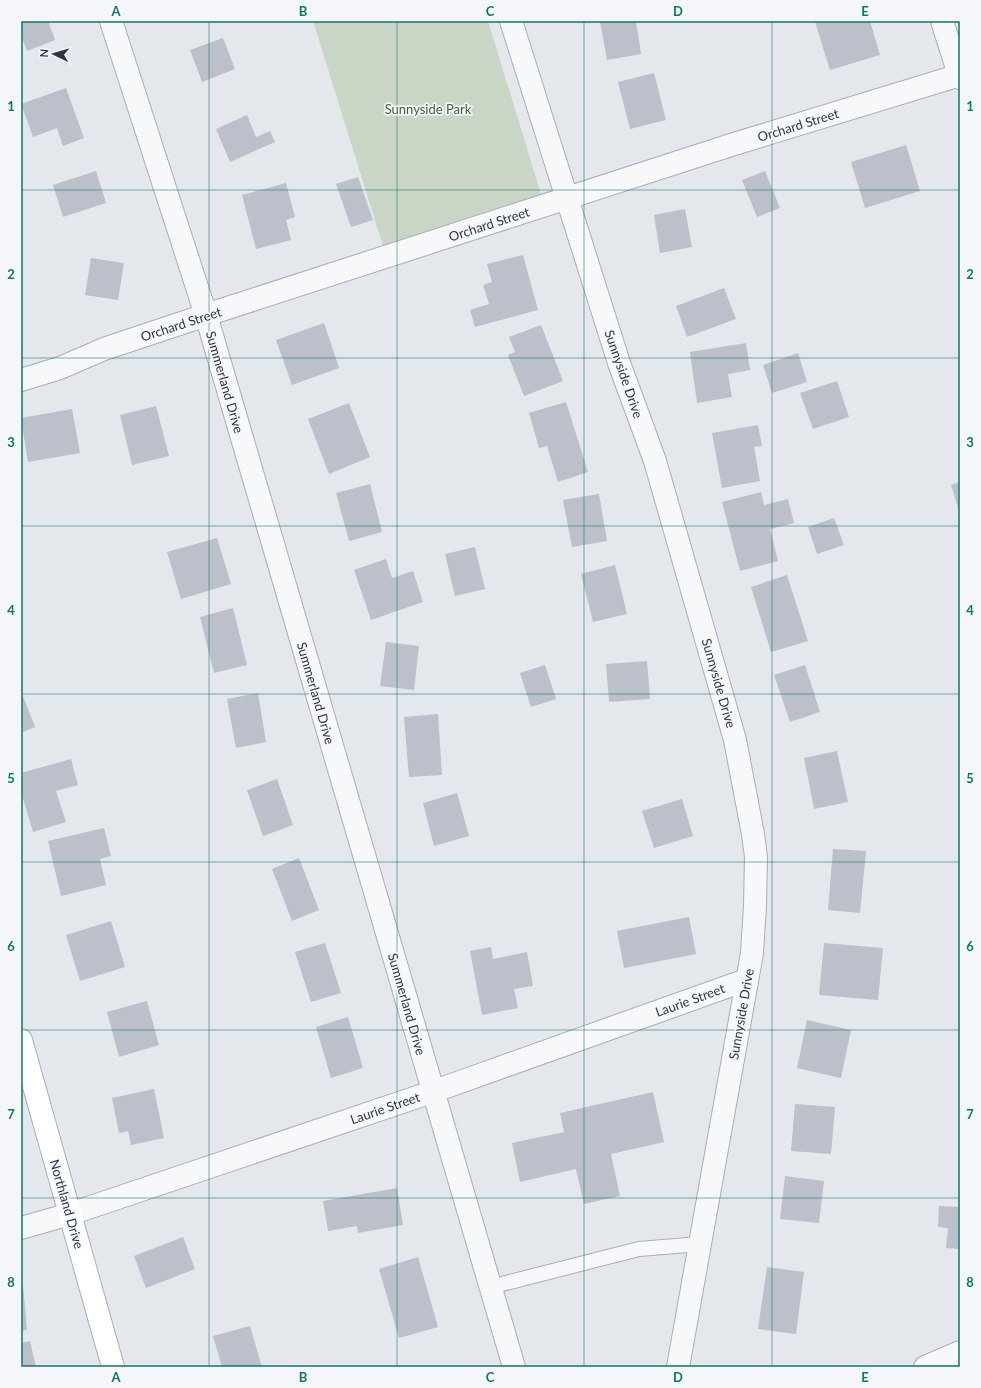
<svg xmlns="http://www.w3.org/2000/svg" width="981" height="1388" font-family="Lato,sans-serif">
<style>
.green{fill:#c9d6c5}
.building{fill:#bbc0ca}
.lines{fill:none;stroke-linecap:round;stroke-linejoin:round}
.lane-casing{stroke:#a9aeb7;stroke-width:16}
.street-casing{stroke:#a9aeb7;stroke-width:24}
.secondary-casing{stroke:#a9aeb7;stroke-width:24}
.lane{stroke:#f7f8fa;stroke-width:14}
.street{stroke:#f7f8fa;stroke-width:22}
.secondary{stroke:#fff;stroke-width:22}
.grid{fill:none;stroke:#0f766e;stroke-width:1;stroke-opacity:0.55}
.labels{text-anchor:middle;stroke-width:3.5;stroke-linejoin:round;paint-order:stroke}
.park-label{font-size:13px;fill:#3f6138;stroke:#f4f6f9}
.street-label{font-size:13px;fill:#2b3445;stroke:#f4f6f9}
.neatline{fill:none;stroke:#0f766e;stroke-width:1.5}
.grid-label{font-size:13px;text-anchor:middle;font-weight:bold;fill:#0f766e}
</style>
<rect width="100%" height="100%" fill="#e4e7ec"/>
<polygon class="green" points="313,21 488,21 541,194 383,246"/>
<g class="building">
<polygon points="21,21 48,21 55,40 27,51 21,35"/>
<polygon points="600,21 636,21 641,54 607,60"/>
<polygon points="817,21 870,21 880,55 830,70 815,22"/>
<polygon points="223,38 235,69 202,82 190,50"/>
<polygon points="654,73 666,120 630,129 618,82"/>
<polygon points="66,88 84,138 63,146 57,128 33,137 21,104"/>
<polygon points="247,115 256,137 270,131 275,142 230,162 216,129"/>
<polygon points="906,145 920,191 865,208 851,162"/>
<polygon points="96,171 106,203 63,217 53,185"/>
<polygon points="765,171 780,208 757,217 742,180"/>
<polygon points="358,177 373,220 351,227 336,184"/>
<polygon points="286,183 295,217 286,220 291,240 256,249 242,195"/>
<polygon points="685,209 692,247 660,253 654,215"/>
<polygon points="523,255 538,310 475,327 470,310 489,304 483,285 492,282 487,264"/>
<polygon points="91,258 124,263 118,300 85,295"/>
<polygon points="724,288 736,319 687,337 676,306"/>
<polygon points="324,323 339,368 292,385 276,340"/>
<polygon points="541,325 563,381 524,396 508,355 515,352 509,337"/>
<polygon points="746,343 750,370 728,374 732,397 697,403 690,352"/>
<polygon points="798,353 807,382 772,393 763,365"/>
<polygon points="837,381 849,417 813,429 800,393"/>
<polygon points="566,402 588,472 558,482 547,446 539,448 529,413"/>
<polygon points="349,403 370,457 329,474 308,419"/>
<polygon points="156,406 169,456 132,465 120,415"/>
<polygon points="72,409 80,453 28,462 21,418"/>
<polygon points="758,425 762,446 754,447 760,481 722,488 712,433"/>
<polygon points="960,482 960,514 951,485"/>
<polygon points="370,484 382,532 349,541 336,493"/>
<polygon points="761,492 764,505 788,499 794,523 770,529 778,561 740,571 722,502"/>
<polygon points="599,494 607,541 572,547 563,500"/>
<polygon points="834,518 844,545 817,554 808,527"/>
<polygon points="217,538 231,584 181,599 167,552"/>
<polygon points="475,547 485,589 455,596 445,554"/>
<polygon points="386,559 392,578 413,571 423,602 371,620 354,570"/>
<polygon points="615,565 627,614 593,622 581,574"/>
<polygon points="787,575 808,641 771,652 751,587"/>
<polygon points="233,608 247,665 214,673 200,617"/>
<polygon points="386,642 419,646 414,690 380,686"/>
<polygon points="647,661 650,699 609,702 606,664"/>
<polygon points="545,665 556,699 531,707 520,673"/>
<polygon points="805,665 820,712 790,722 774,675"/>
<polygon points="21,691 35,727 21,733"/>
<polygon points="258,693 266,742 236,748 227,699"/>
<polygon points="438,714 442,775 409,777 404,717"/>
<polygon points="837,751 848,802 814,809 804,758"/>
<polygon points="71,759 78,785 56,791 66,822 33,832 21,792 21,773"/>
<polygon points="277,779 293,825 263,836 247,790"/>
<polygon points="457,793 469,836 434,846 423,803"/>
<polygon points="682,799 693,836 654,848 642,811"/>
<polygon points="104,828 111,856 100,859 106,885 61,896 48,841"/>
<polygon points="833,849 866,851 860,913 828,910"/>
<polygon points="299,858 319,910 292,921 272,869"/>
<polygon points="689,917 696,954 624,968 617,931"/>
<polygon points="111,921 125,967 80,981 66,935"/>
<polygon points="325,943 341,993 311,1002 295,952"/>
<polygon points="824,943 883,948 878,1000 819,995"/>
<polygon points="491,947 493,959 527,952 533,986 514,989 518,1008 482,1015 470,951"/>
<polygon points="147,1001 159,1045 119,1057 107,1012"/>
<polygon points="348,1017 363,1068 331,1078 316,1027"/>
<polygon points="807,1020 851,1030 841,1078 797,1068"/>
<polygon points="154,1089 164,1138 131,1145 128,1131 119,1133 112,1098"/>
<polygon points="653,1092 664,1142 611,1154 620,1196 584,1204 576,1169 520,1182 512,1143 564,1132 560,1113"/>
<polygon points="795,1104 835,1107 831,1154 791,1151"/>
<polygon points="785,1176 824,1181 819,1223 780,1219"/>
<polygon points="397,1188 403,1225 358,1233 357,1226 328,1231 323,1201"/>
<polygon points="939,1206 960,1207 960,1249 946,1248 948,1228 938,1227"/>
<polygon points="183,1237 195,1269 146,1288 134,1256"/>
<polygon points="418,1257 438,1327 399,1338 379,1269"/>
<polygon points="767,1267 804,1272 796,1334 758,1329"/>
<polygon points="23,1285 27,1330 21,1331 21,1286"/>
<polygon points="250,1326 262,1367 222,1367 213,1336"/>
<polygon points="30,1341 36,1367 21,1367 21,1343"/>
</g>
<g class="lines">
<g class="lane-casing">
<polyline id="lane" points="490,1287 639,1249 700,1244"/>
</g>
<g class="street-casing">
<g id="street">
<polyline points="111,21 206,315 514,1367"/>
<polyline points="511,21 619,363 655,461 735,740 753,834 756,857 755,906 752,953 678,1367"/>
<polyline points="942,21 960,78"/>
<polyline points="21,380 60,368 104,349 206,315 731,145 960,75"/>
<polyline points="21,1228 70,1214 432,1092 746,980"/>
<polyline points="925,1367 960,1352"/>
</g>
</g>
<g class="secondary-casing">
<polyline id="secondary" points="21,1040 113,1367"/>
</g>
<use href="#lane" class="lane"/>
<use href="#street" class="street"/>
<use href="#secondary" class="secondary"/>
</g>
<path class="grid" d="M209 21V1367M397 21V1367M584 21V1367M772 21V1367M21 190H960M21 358H960M21 526H960M21 694H960M21 862H960M21 1030H960M21 1198H960"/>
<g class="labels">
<g class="park-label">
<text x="428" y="114">Sunnyside Park</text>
</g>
<g class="street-label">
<text transform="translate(798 125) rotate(-17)" y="5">Orchard Street</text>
<text transform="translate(489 224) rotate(-18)" y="5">Orchard Street</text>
<text transform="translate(181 324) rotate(-18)" y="5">Orchard Street</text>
<text transform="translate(624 374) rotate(71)" y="5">Sunnyside Drive</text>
<text transform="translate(225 382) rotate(74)" y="5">Summerland Drive</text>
<text transform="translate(719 683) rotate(74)" y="5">Sunnyside Drive</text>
<text transform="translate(316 693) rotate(74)" y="5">Summerland Drive</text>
<text transform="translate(690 1000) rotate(-20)" y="5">Laurie Street</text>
<text transform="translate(407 1004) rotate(74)" y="5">Summerland Drive</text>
<text transform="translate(741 1014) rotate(-80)" y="5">Sunnyside Drive</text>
<text transform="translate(385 1108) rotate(-19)" y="5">Laurie Street</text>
<text transform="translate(67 1204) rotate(74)" y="5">Northland Drive</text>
</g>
</g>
<rect width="981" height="1388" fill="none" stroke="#f4f6f9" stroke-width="44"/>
<g transform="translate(54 54) rotate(275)" stroke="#f4f6f9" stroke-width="3" paint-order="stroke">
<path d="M0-3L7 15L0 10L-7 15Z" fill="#2b3445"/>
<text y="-6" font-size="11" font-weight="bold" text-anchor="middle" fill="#2b3445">N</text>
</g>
<rect x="22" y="22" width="937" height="1344" class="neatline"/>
<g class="grid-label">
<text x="116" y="16">A</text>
<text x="303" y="16">B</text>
<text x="490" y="16">C</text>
<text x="678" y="16">D</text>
<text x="865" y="16">E</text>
<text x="11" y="111">1</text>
<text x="970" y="111">1</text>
<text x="11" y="279">2</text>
<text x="970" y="279">2</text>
<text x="11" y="447">3</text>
<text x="970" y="447">3</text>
<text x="11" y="615">4</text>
<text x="970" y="615">4</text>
<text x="11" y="783">5</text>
<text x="970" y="783">5</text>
<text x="11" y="951">6</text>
<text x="970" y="951">6</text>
<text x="11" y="1119">7</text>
<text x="970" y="1119">7</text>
<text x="11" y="1287">8</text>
<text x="970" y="1287">8</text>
<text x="116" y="1382">A</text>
<text x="303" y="1382">B</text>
<text x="490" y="1382">C</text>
<text x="678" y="1382">D</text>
<text x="865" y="1382">E</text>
</g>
</svg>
